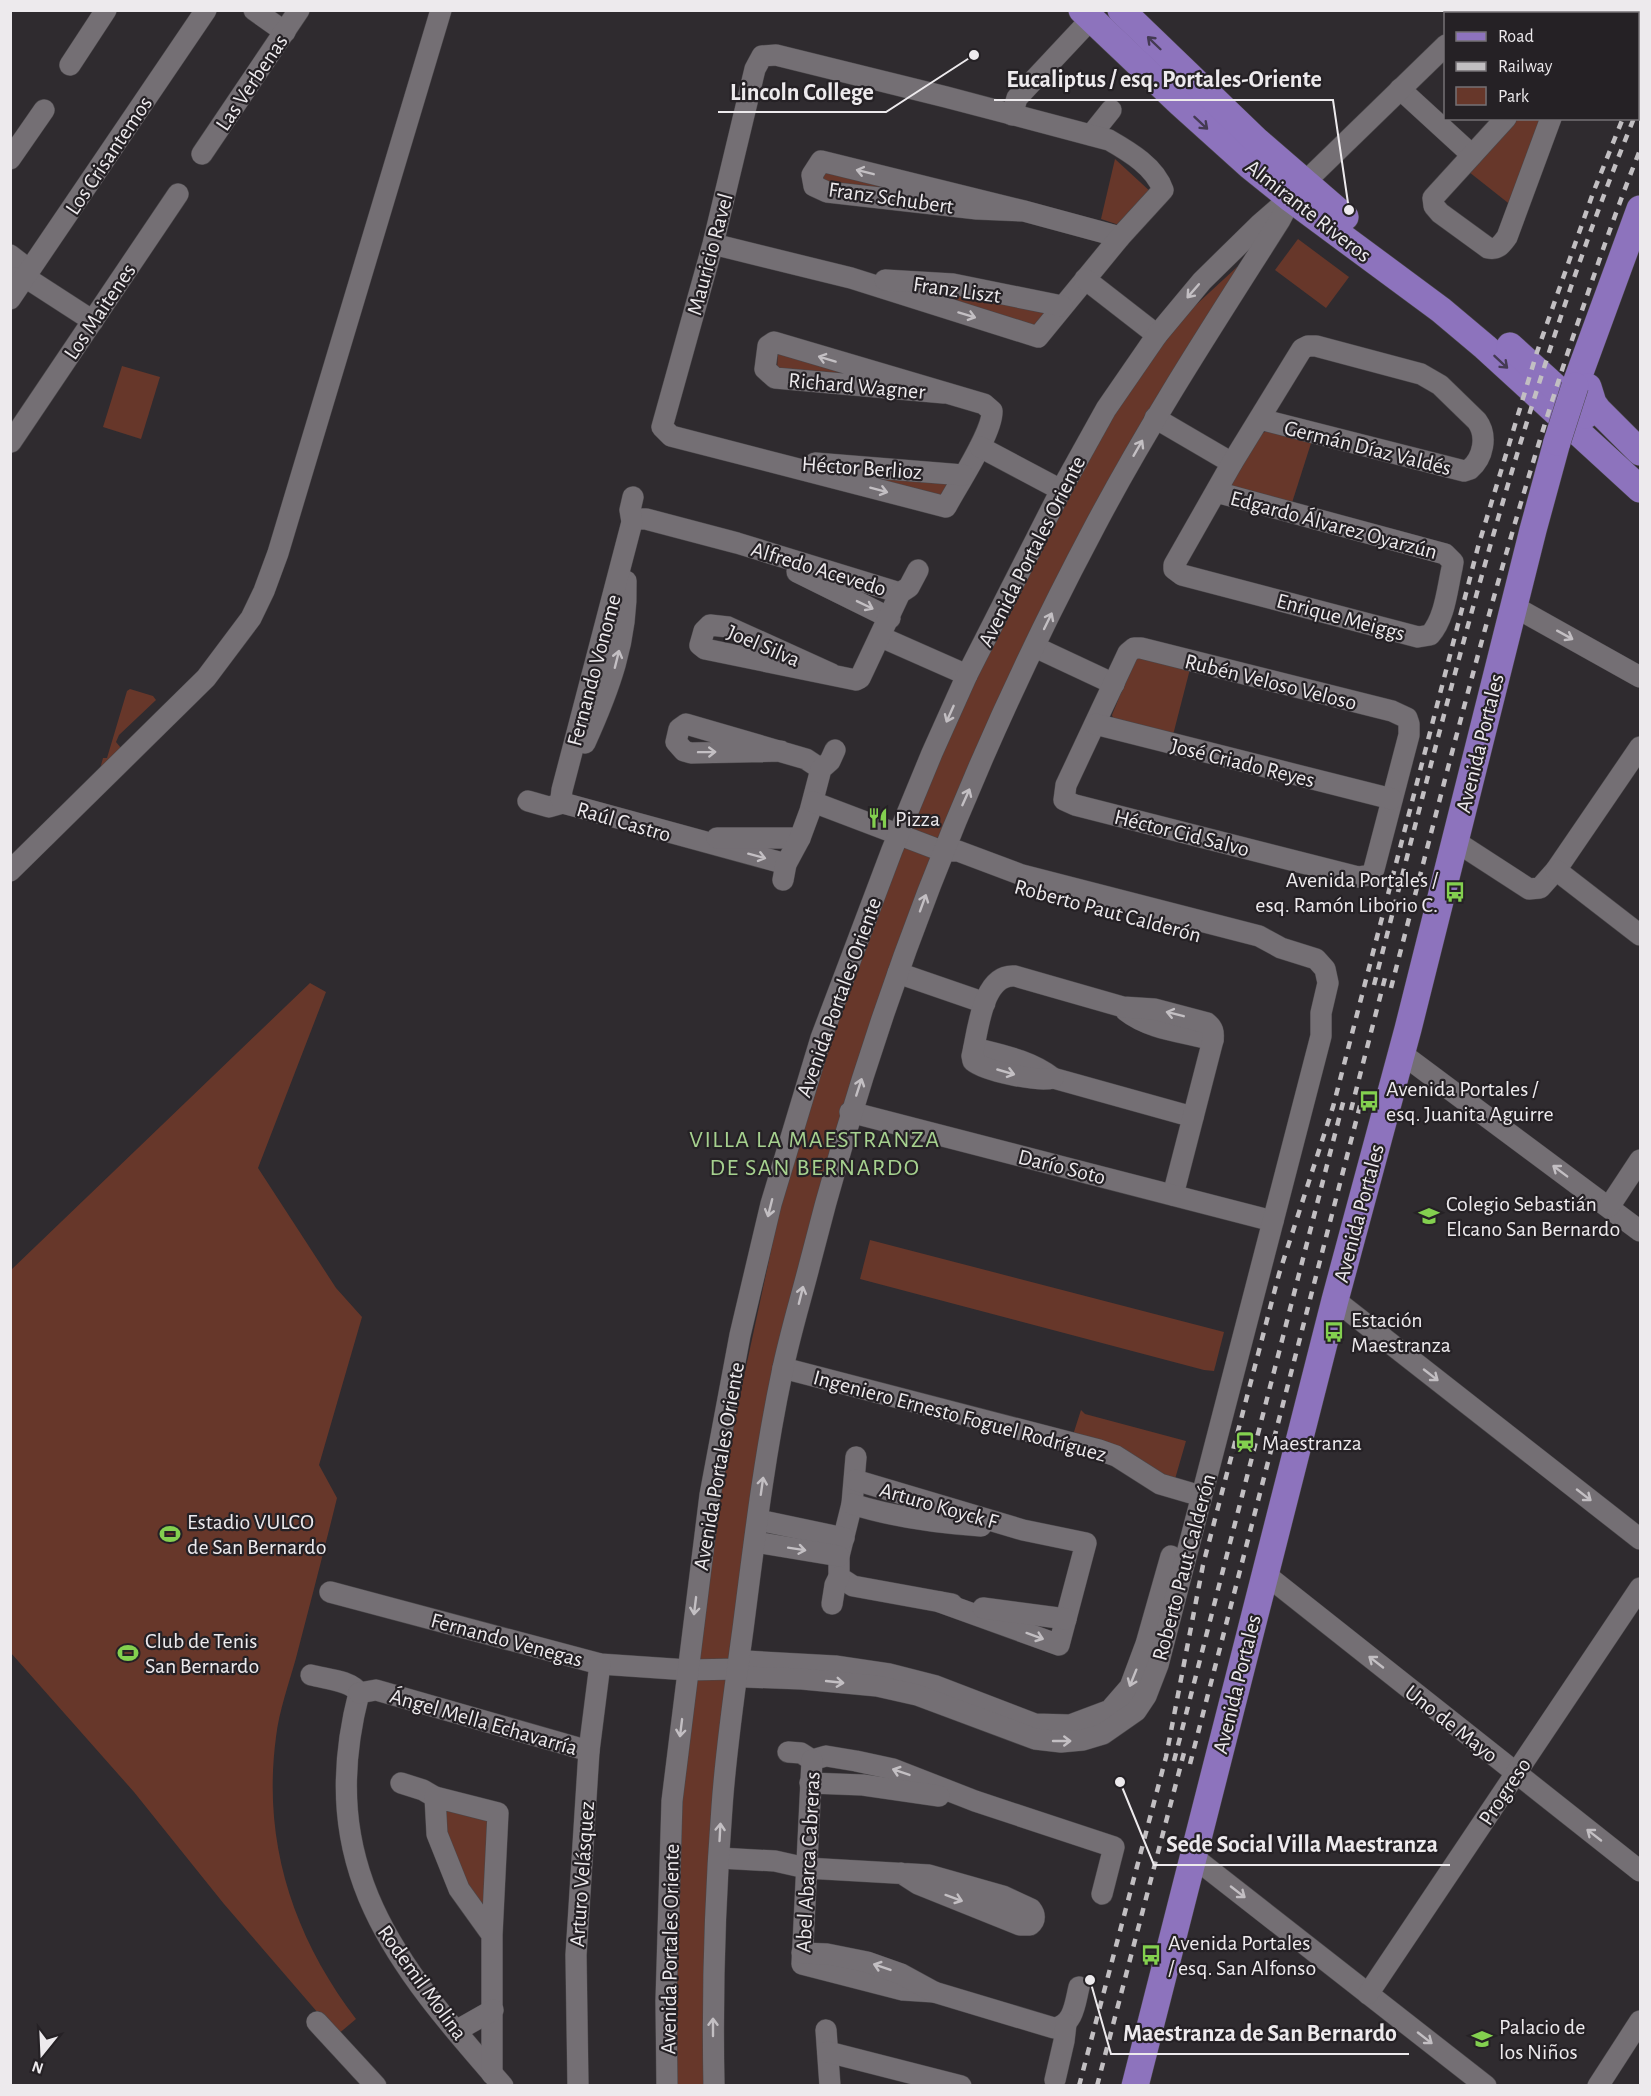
<svg xmlns="http://www.w3.org/2000/svg" width="1651" height="2096" font-family="'Alegreya Sans',sans-serif">
<style>
.green{fill:#67372a}
.lines{fill:none;stroke-linecap:round;stroke-linejoin:round}
.minor-casing{stroke:#4a474a;stroke-width:22}
.major-casing{stroke:#4a474a;stroke-width:28}
.minor{stroke:#746f74;stroke-width:21}
.major{stroke:#8d73bd;stroke-width:27}
.rail{stroke:#c2bfc2;stroke-width:4.5;stroke-dasharray:8 8;stroke-linecap:butt}
.major-bridge-casing{stroke:#4a474a;stroke-width:28;stroke-linecap:butt}
.major-bridge{stroke:#8d73bd;stroke-width:27}
.oneway{stroke:#443a53}
.oneway2{stroke:#c3bfc3}
.labels{text-anchor:middle;stroke-width:4.5;stroke-linejoin:round;paint-order:stroke}
.street-label{font-size:22px;fill:#edeaed;stroke:#252125}
.poi-label{font-size:22px;fill:#edeaed;stroke:#252125;text-anchor:start}
.neighbourhood-label{font-size:24px;letter-spacing:1.5px;fill:#a6d18f;stroke:#252125}
.leader{fill:none;stroke:#edeaed;stroke-width:2}
.callout-dot{fill:#edeaed;stroke:#252125;stroke-width:2}
.callout-label{font-size:24px;text-anchor:middle;font-weight:bold;fill:#edeaed;stroke:#252125;stroke-width:4.5;stroke-linejoin:round;paint-order:stroke}
</style>
<rect width="100%" height="100%" fill="#2f2b2f"/>
<g class="green">
<polygon points="1518,119 1542,119 1512,206 1469,172"/>
<polygon points="1115,159 1153,194 1125,227 1101,219"/>
<polygon points="826,168 970,204 821,185"/>
<polygon points="1298,239 1349,277 1326,308 1275,270"/>
<polygon points="1237,267 1243,272 1074,552 844,1116 735,1657 712,2085 674,2086 674,2031 685,1727 722,1479 781,1204 830,1040 943,742 1089,452 1172,327"/>
<polygon points="955,293 1051,314 1038,329 919,294"/>
<polygon points="778,349 890,384 777,371"/>
<polygon points="122,366 160,377 141,439 103,427"/>
<polygon points="1268,431 1313,437 1290,509 1231,486 1259,434"/>
<polygon points="838,471 950,481 941,498"/>
<polygon points="1142,658 1190,669 1173,735 1113,718 1112,715 1133,663 1137,659"/>
<polygon points="130,689 153,696 156,700 119,735 116,742 121,748 100,769 103,758 107,758 127,691"/>
<path d="M310 983 326 992 258 1168 336 1288 362 1317 319 1465 337 1498C324 1551 310 1604 296 1658 289 1683 279 1711 276 1737 262 1842 293 1936 356 2019L337 2035 224 1904 134 1792 11 1653V1270Z"/>
<polygon points="870,1240 1224,1332 1214,1371 1204,1370 860,1279"/>
<polygon points="1081,1410 1085,1414 1186,1441 1175,1479 1072,1438"/>
<polygon points="440,1805 491,1819 488,1919 466,1891 443,1836"/>
</g>
<g class="lines">
<g class="minor-casing">
<g id="minor">
<polyline points="254,10 285,32"/>
<polyline points="1477,14 1480,10"/>
<polyline points="70,65 106,10"/>
<polyline points="1400,89 1472,155"/>
<polyline points="1012,115 1017,98 1091,19"/>
<path d="M1506 118 1433 198 1434 206 1440 213 1488 248C1498 250 1501 245 1507 237L1551 118"/>
<polyline points="1091,135 1111,110"/>
<polyline points="202,154 299,10"/>
<polyline points="10,159 44,110"/>
<polyline points="1024,211 977,209 827,192 814,186 812,175 821,161 1024,211 1120,237"/>
<path d="M713 244 851 278 1038 337 1120 237 1163 190C1155 167 1130 152 1109 140L946 97 776 55 762 56 755 69 713 244 662 427 671 436 946 507C957 486 993 432 992 411L984 404 774 342 768 346 765 369 775 378 944 393"/>
<polyline points="10,255 23,265 25,277"/>
<polyline points="13,278 25,277 93,321"/>
<polyline points="1085,279 1157,335"/>
<polyline points="885,280 953,284 1062,306"/>
<polyline points="10,299 206,10"/>
<polyline points="1155,418 1232,463"/>
<polyline points="11,442 178,194"/>
<polyline points="980,447 1061,490"/>
<polyline points="815,463 963,475"/>
<path d="M1216 492 1445 554 1453 562 1452 568C1447 590 1445 618 1430 635L1418 637 1182 575 1174 569V565L1232 463 1302 349 1308 346H1316L1421 374 1440 385 1477 421C1488 436 1483 458 1470 469L1464 471 1260 419"/>
<polyline points="632,522 637,519 646,519 737,543 900,593"/>
<polyline points="797,572 890,618"/>
<polyline points="1513,606 1640,677"/>
<polyline points="881,637 967,675"/>
<polyline points="1035,647 1114,684"/>
<polygon points="1134,648 1141,648 1392,711 1407,718 1409,724 1409,735 1374,869 1370,875 1358,877 1075,805 1064,800 1066,785 1128,653"/>
<polyline points="832,674 728,627 710,625 704,631 700,645 705,649 856,680 860,678 900,593 909,587 918,570"/>
<polyline points="1095,724 1392,799"/>
<path d="M585 743C609 690 628 640 626 581"/>
<polyline points="781,751 691,753 684,751 676,742 679,729 686,724 806,759 821,769"/>
<polyline points="528,801 549,807 563,803 786,864"/>
<polyline points="563,803 561,798 562,790 632,522 630,510 633,497"/>
<polyline points="717,838 800,838"/>
<polyline points="1455,841 1529,889 1540,888 1556,870 1640,747"/>
<polyline points="1556,870 1640,935"/>
<polyline points="10,871 206,678 251,618 264,591 278,553 441,10"/>
<polyline points="783,880 786,864 800,838 810,811 821,769 830,761 835,750"/>
<polyline points="898,973 985,1003"/>
<path d="M1126 1011C1150 1030 1185 1032 1213 1040"/>
<path d="M974 1048C1001 1055 1030 1060 1053 1078L1193 1117"/>
<polyline points="1401,1053 1640,1231"/>
<path d="M1053 1078C1037 1082 985 1071 973 1061L972 1056C978 1032 982 973 1015 976L1123 1007 1154 1009 1207 1023C1213 1028 1214 1032 1213 1040L1173 1195"/>
<polyline points="850,1112 1273,1221"/>
<polyline points="1609,1207 1640,1160"/>
<polyline points="1335,1300 1640,1539"/>
<polyline points="783,1368 1099,1450 1116,1456 1160,1484 1201,1496"/>
<polyline points="856,1457 852,1504 839,1556 839,1577 853,1586 952,1604"/>
<polyline points="855,1480 1023,1530 1086,1543 1059,1645 940,1602"/>
<path d="M852 1504C893 1517 937 1523 981 1526"/>
<polyline points="758,1520 844,1538"/>
<polyline points="755,1542 839,1556"/>
<polyline points="1265,1574 1640,1871"/>
<polyline points="330,1592 600,1664 688,1670 738,1669 746,1661 835,1666 889,1674 936,1686 1035,1724 1070,1725 1110,1710 1130,1687 1146,1644 1171,1556"/>
<polyline points="832,1604 835,1585 839,1577"/>
<polyline points="983,1608 1066,1619"/>
<polyline points="738,1669 745,1677 802,1679 877,1686 917,1695 1035,1739 1061,1742 1083,1740 1103,1734 1136,1711 1146,1696 1158,1665 1321,1036 1321,1013 1328,983 1325,969 1316,959 1281,948 1259,936 1022,875 958,851 942,851 813,802"/>
<path d="M311 1675C325 1679 351 1680 359 1693"/>
<path d="M359 1693C314 1867 395 1963 503 2086"/>
<polyline points="359,1693 376,1690 589,1751"/>
<polyline points="788,1752 801,1753 812,1760"/>
<polyline points="812,1760 826,1756 856,1761 893,1769 975,1801 1114,1847 1102,1894"/>
<polyline points="812,1760 802,1964 903,1990 934,1992"/>
<polyline points="401,1783 423,1790 435,1797"/>
<polyline points="810,1783 863,1785 939,1796"/>
<polyline points="1192,1856 1486,2086"/>
<path d="M719 1858 775 1861 806 1868 929 1875 1003 1896 1031 1909C1035 1914 1036 1920 1030 1925H1020L918 1884 901 1873"/>
<polyline points="492,1935 459,1889 437,1834 435,1797 498,1813 492,1935 492,2074"/>
<path d="M802 1953 827 1954 867 1962 901 1974 934 1992 1054 2028C1074 2025 1075 2003 1079 1987"/>
<polyline points="1368,1994 1640,1588"/>
<polyline points="317,2022 376,2086"/>
<polyline points="826,2030 830,2086"/>
<polyline points="456,2031 493,2010"/>
<polyline points="828,2052 961,2086"/>
<polyline points="1055,2080 1064,2041 1066,2024"/>
<polyline points="578,2086 576,1955 589,1751 600,1664"/>
<polyline points="667,2086 666,2001 672,1801 710,1495 740,1335 771,1204 821,1038 892,850 932,753 967,675 1061,490 1106,409 1157,335 1202,281 1259,225 1283,204"/>
<path d="M714 2086C712 1993 715 1899 722 1807 726 1748 735 1688 743 1629 754 1544 764 1458 782 1373 789 1338 800 1302 809 1267 874 1009 970 761 1095 526 1151 420 1216 321 1280 220L1291 199 1304 183 1446 45"/>
<polyline points="1598,2086 1640,2021"/>
</g>
</g>
<g class="major-casing">
<g id="major">
<polyline points="1082,10 1180,103 1250,166 1291,199 1441,310 1485,347 1640,489"/>
<polyline points="1121,10 1256,140 1345,217"/>
<polyline points="1510,346 1586,415"/>
<polyline points="1575,386 1640,209"/>
<polyline points="1588,387 1593,403 1598,410 1640,452"/>
<polyline points="1135,2086 1335,1300 1408,1029 1533,530 1557,442"/>
</g>
</g>
<use href="#minor" class="minor"/>
<use href="#major" class="major"/>
<g class="rail">
<polyline points="1638,83 1640,76"/>
<polyline points="1638,111 1640,103"/>
<path d="M1374 985C1450 692 1520 400 1634 118"/>
<path d="M1391 988C1448 769 1502 548 1574 334 1595 272 1616 210 1640 150"/>
<polyline points="1351,1110 1386,974"/>
<polyline points="1174,1761 1345,1095"/>
<polyline points="1190,1764 1362,1098"/>
<polyline points="1079,2086 1166,1757 1203,1565 1279,1274 1333,1107 1478,547 1537,352 1593,193 1623,118"/>
<polyline points="1097,2086 1185,1749"/>
</g>
<g class="major-bridge-casing">
<polyline id="major-bridge" points="1557,442 1575,386"/>
</g>
<use href="#major-bridge" class="major-bridge"/>
</g>
<defs><path id="oneway-shaft" d="M-6 0H5M1.5-3L5.5 0L1.5 3" fill="none" stroke-width="1.6" stroke-linecap="round" stroke-linejoin="round" transform="scale(1.5)"/></defs>
<g class="oneway">
<use href="#oneway-shaft" transform="translate(1154 43) rotate(-136)"/>
<use href="#oneway-shaft" transform="translate(1201 123) rotate(43)"/>
<use href="#oneway-shaft" transform="translate(1501 362) rotate(43)"/>
</g>
<g class="oneway2">
<use href="#oneway-shaft" transform="translate(865 172) rotate(-166)"/>
<use href="#oneway-shaft" transform="translate(1193 291) rotate(131)"/>
<use href="#oneway-shaft" transform="translate(967 315) rotate(17)"/>
<use href="#oneway-shaft" transform="translate(827 359) rotate(-163)"/>
<use href="#oneway-shaft" transform="translate(1138 448) rotate(-60)"/>
<use href="#oneway-shaft" transform="translate(879 490) rotate(15)"/>
<use href="#oneway-shaft" transform="translate(865 605) rotate(26)"/>
<use href="#oneway-shaft" transform="translate(1048 621) rotate(-64)"/>
<use href="#oneway-shaft" transform="translate(1565 635) rotate(29)"/>
<use href="#oneway-shaft" transform="translate(617 659) rotate(-76)"/>
<use href="#oneway-shaft" transform="translate(950 714) rotate(114)"/>
<use href="#oneway-shaft" transform="translate(707 752) rotate(-1)"/>
<use href="#oneway-shaft" transform="translate(966 797) rotate(-66)"/>
<use href="#oneway-shaft" transform="translate(757 856) rotate(15)"/>
<use href="#oneway-shaft" transform="translate(923 903) rotate(-70)"/>
<use href="#oneway-shaft" transform="translate(1175 1014) rotate(-166)"/>
<use href="#oneway-shaft" transform="translate(1006 1072) rotate(16)"/>
<use href="#oneway-shaft" transform="translate(859 1087) rotate(-72)"/>
<use href="#oneway-shaft" transform="translate(1560 1171) rotate(-143)"/>
<use href="#oneway-shaft" transform="translate(770 1208) rotate(104)"/>
<use href="#oneway-shaft" transform="translate(801 1295) rotate(-76)"/>
<use href="#oneway-shaft" transform="translate(1431 1375) rotate(38)"/>
<use href="#oneway-shaft" transform="translate(762 1486) rotate(-82)"/>
<use href="#oneway-shaft" transform="translate(1584 1495) rotate(38)"/>
<use href="#oneway-shaft" transform="translate(797 1549) rotate(9)"/>
<use href="#oneway-shaft" transform="translate(695 1606) rotate(97)"/>
<use href="#oneway-shaft" transform="translate(1035 1636) rotate(20)"/>
<use href="#oneway-shaft" transform="translate(1376 1662) rotate(-142)"/>
<use href="#oneway-shaft" transform="translate(1133 1678) rotate(112)"/>
<use href="#oneway-shaft" transform="translate(835 1682) rotate(6)"/>
<use href="#oneway-shaft" transform="translate(681 1728) rotate(97)"/>
<use href="#oneway-shaft" transform="translate(1062 1741)"/>
<use href="#oneway-shaft" transform="translate(901 1772) rotate(-161)"/>
<use href="#oneway-shaft" transform="translate(720 1832) rotate(-87)"/>
<use href="#oneway-shaft" transform="translate(1594 1835) rotate(-142)"/>
<use href="#oneway-shaft" transform="translate(1238 1892) rotate(38)"/>
<use href="#oneway-shaft" transform="translate(954 1898) rotate(20)"/>
<use href="#oneway-shaft" transform="translate(882 1967) rotate(-161)"/>
<use href="#oneway-shaft" transform="translate(713 2027) rotate(-90)"/>
<use href="#oneway-shaft" transform="translate(1425 2038) rotate(38)"/>
</g>
<defs>
<g id="restaurant-bare" transform="scale(1.62)"><path d="M-5-6h1v4h1v-4h1v4h1v-4h1v5L-1.5 .5V6h-2V.5L-5-1ZM5-6V6H3V1.5H1.5Q1.5-4 5-6Z" fill="#83d04f" stroke="#252125" stroke-width="2.5" paint-order="stroke"/></g>
<g id="bus-bare" transform="scale(1.62)"><path d="M-5-6H5V4H4V6H2V4H-2V6H-4V4H-5ZM-3.5-4V0h7V-4ZM-3.5 1.2v1.5H-2V1.2ZM2 1.2v1.5H3.5V1.2Z" fill="#83d04f" stroke="#252125" stroke-width="2.5" paint-order="stroke"/></g>
<g id="school-bare" transform="scale(1.62)"><path d="M0-5L7-2L0 1L-7-2ZM-4 1L0 2.5L4 1V4Q0 6-4 4Z" fill="#83d04f" stroke="#252125" stroke-width="2.5" paint-order="stroke"/></g>
<g id="station-bare" transform="scale(1.62)"><path d="M-3-6H3Q5-6 5-4V2Q5 4 3 4L4.5 6H3L1.5 4h-3L-3 6H-4.5L-3 4Q-5 4-5 2V-4Q-5-6-3-6ZM-3.5-4v3h7v-3ZM-3.5 1v1.5H-2V1ZM2 1v1.5H3.5V1Z" fill="#83d04f" stroke="#252125" stroke-width="2.5" paint-order="stroke"/></g>
<g id="stadium-bare" transform="scale(1.62)"><path d="M0-5a6.5 5 0 1 0 0 10a6.5 5 0 1 0 0-10ZM-3.5-1.8h7v3.6h-7Z" fill="#83d04f" stroke="#252125" stroke-width="2.5" paint-order="stroke"/></g>
</defs>
<g fill-rule="evenodd">
<use href="#restaurant-bare" x="878" y="818"/>
<use href="#bus-bare" x="1455" y="892"/>
<use href="#bus-bare" x="1369" y="1101"/>
<use href="#school-bare" x="1429" y="1216"/>
<use href="#bus-bare" x="1334" y="1332"/>
<use href="#station-bare" x="1245" y="1442"/>
<use href="#stadium-bare" x="170" y="1534"/>
<use href="#stadium-bare" x="128" y="1653"/>
<use href="#bus-bare" x="1151" y="1955"/>
<use href="#school-bare" x="1482" y="2039"/>
</g>
<g class="labels">
<g class="street-label">
<text transform="translate(251 82) rotate(-56)" y="8">Las Verbenas</text>
<text transform="translate(108 155) rotate(-56)" y="8">Los Crisantemos</text>
<text transform="translate(891 197) rotate(8)" y="8">Franz Schubert</text>
<text transform="translate(1309 210) rotate(38)" y="8">Almirante Riveros</text>
<text transform="translate(709 254) rotate(-75)" y="8">Mauricio Ravel</text>
<text transform="translate(957 289) rotate(8)" y="8">Franz Liszt</text>
<text transform="translate(99 311) rotate(-56)" y="8">Los Maitenes</text>
<text transform="translate(857 385) rotate(5)" y="8">Richard Wagner</text>
<text transform="translate(1368 447) rotate(14)" y="8">Germán Díaz Valdés</text>
<text transform="translate(862 467) rotate(4)" y="8">Héctor Berlioz</text>
<text transform="translate(1334 524) rotate(15)" y="8">Edgardo Álvarez Oyarzún</text>
<text transform="translate(1031 551) rotate(-63)" y="8">Avenida Portales Oriente</text>
<text transform="translate(819 568) rotate(17)" y="8">Alfredo Acevedo</text>
<text transform="translate(1341 616) rotate(15)" y="8">Enrique Meiggs</text>
<text transform="translate(764 645) rotate(23)" y="8">Joel Silva</text>
<text transform="translate(593 670) rotate(-75)" y="8">Fernando Vonome</text>
<text transform="translate(1271 681) rotate(14)" y="8">Rubén Veloso Veloso</text>
<text transform="translate(1479 743) rotate(-76)" y="8">Avenida Portales</text>
<text transform="translate(1243 762) rotate(14)" y="8">José Criado Reyes</text>
<text transform="translate(624 821) rotate(16)" y="8">Raúl Castro</text>
<text transform="translate(1182 832) rotate(14)" y="8">Héctor Cid Salvo</text>
<text transform="translate(1108 910) rotate(15)" y="8">Roberto Paut Calderón</text>
<text transform="translate(838 997) rotate(-70)" y="8">Avenida Portales Oriente</text>
<text transform="translate(1062 1166) rotate(14)" y="8">Darío Soto</text>
<text transform="translate(1358 1213) rotate(-75)" y="8">Avenida Portales</text>
<text transform="translate(960 1415) rotate(15)" y="8">Ingeniero Ernesto Foguel Rodríguez</text>
<text transform="translate(718 1466) rotate(-80)" y="8">Avenida Portales Oriente</text>
<text transform="translate(939 1505) rotate(16)" y="8">Arturo Koyck F</text>
<text transform="translate(1183 1567) rotate(-75)" y="8">Roberto Paut Calderón</text>
<text transform="translate(507 1639) rotate(15)" y="8">Fernando Venegas</text>
<text transform="translate(1236 1684) rotate(-76)" y="8">Avenida Portales</text>
<text transform="translate(484 1721) rotate(16)" y="8">Ángel Mella Echavarría</text>
<text transform="translate(1452 1723) rotate(38)" y="8">Uno de Mayo</text>
<text transform="translate(1504 1791) rotate(-56)" y="8">Progreso</text>
<text transform="translate(807 1862) rotate(-87)" y="8">Abel Abarca Cabreras</text>
<text transform="translate(581 1874) rotate(-86)" y="8">Arturo Velásquez</text>
<text transform="translate(669 1949) rotate(-89)" y="8">Avenida Portales Oriente</text>
<text transform="translate(423 1982) rotate(54)" y="8">Rodemil Molina</text>
</g>
<g class="poi-label">
<text x="895" y="826">Pizza</text>
<text x="1438" y="887" text-anchor="end">Avenida Portales /<tspan x="1438" dy="25">esq. Ramón Liborio C.</tspan></text>
<text x="1386" y="1096">Avenida Portales /<tspan x="1386" dy="25">esq. Juanita Aguirre</tspan></text>
<text x="1446" y="1211">Colegio Sebastián<tspan x="1446" dy="25">Elcano San Bernardo</tspan></text>
<text x="1351" y="1327">Estación<tspan x="1351" dy="25">Maestranza</tspan></text>
<text x="1262" y="1450">Maestranza</text>
<text x="187" y="1529">Estadio VULCO<tspan x="187" dy="25">de San Bernardo</tspan></text>
<text x="145" y="1648">Club de Tenis<tspan x="145" dy="25">San Bernardo</tspan></text>
<text x="1168" y="1950">Avenida Portales<tspan x="1168" dy="25">/ esq. San Alfonso</tspan></text>
<text x="1499" y="2034">Palacio de<tspan x="1499" dy="25">los Niños</tspan></text>
</g>
<g class="neighbourhood-label">
<text x="815" y="1147">VILLA LA MAESTRANZA<tspan x="815" dy="28">DE SAN BERNARDO</tspan></text>
</g>
</g>
<path class="leader" d="M1349 210L1333 100H994M974 55L886 112H718M1120 1782L1154 1865H1450M1090 1980L1111 2054H1409"/>
<g class="callout-dot">
<circle cx="1349" cy="210" r="6"/>
<circle cx="974" cy="55" r="6"/>
<circle cx="1120" cy="1782" r="6"/>
<circle cx="1090" cy="1980" r="6"/>
</g>
<g class="callout-label">
<text x="1164" y="87">Eucaliptus / esq. Portales-Oriente</text>
<text x="802" y="100">Lincoln College</text>
<text x="1302" y="1852">Sede Social Villa Maestranza</text>
<text x="1260" y="2041">Maestranza de San Bernardo</text>
</g>
<rect width="1651" height="2096" fill="none" stroke="#edeaed" stroke-width="24"/>
<rect x="1444" y="12" width="195" height="108" fill="#252125" stroke="#757175" stroke-width="1.5"/>
<rect x="1456" y="32" width="30" height="9" fill="#8d73bd" stroke="#757175" stroke-width="1.5"/>
<text x="1498" y="42" font-size="18" fill="#edeaed">Road</text>
<rect x="1456" y="62" width="30" height="9" fill="#c2bfc2" stroke="#757175" stroke-width="1.5"/>
<text x="1498" y="72" font-size="18" fill="#edeaed">Railway</text>
<rect x="1456" y="87" width="30" height="18" fill="#67372a" stroke="#757175" stroke-width="1.5"/>
<text x="1498" y="102" font-size="18" fill="#edeaed">Park</text>
<g transform="translate(42 2054) rotate(198)" stroke="#252125" stroke-width="4.5" paint-order="stroke">
<path d="M0-4.5L10 22L0 15L-10 22Z" fill="#edeaed"/>
<text y="-9" font-size="16" font-weight="bold" text-anchor="middle" fill="#edeaed">N</text>
</g>
</svg>
